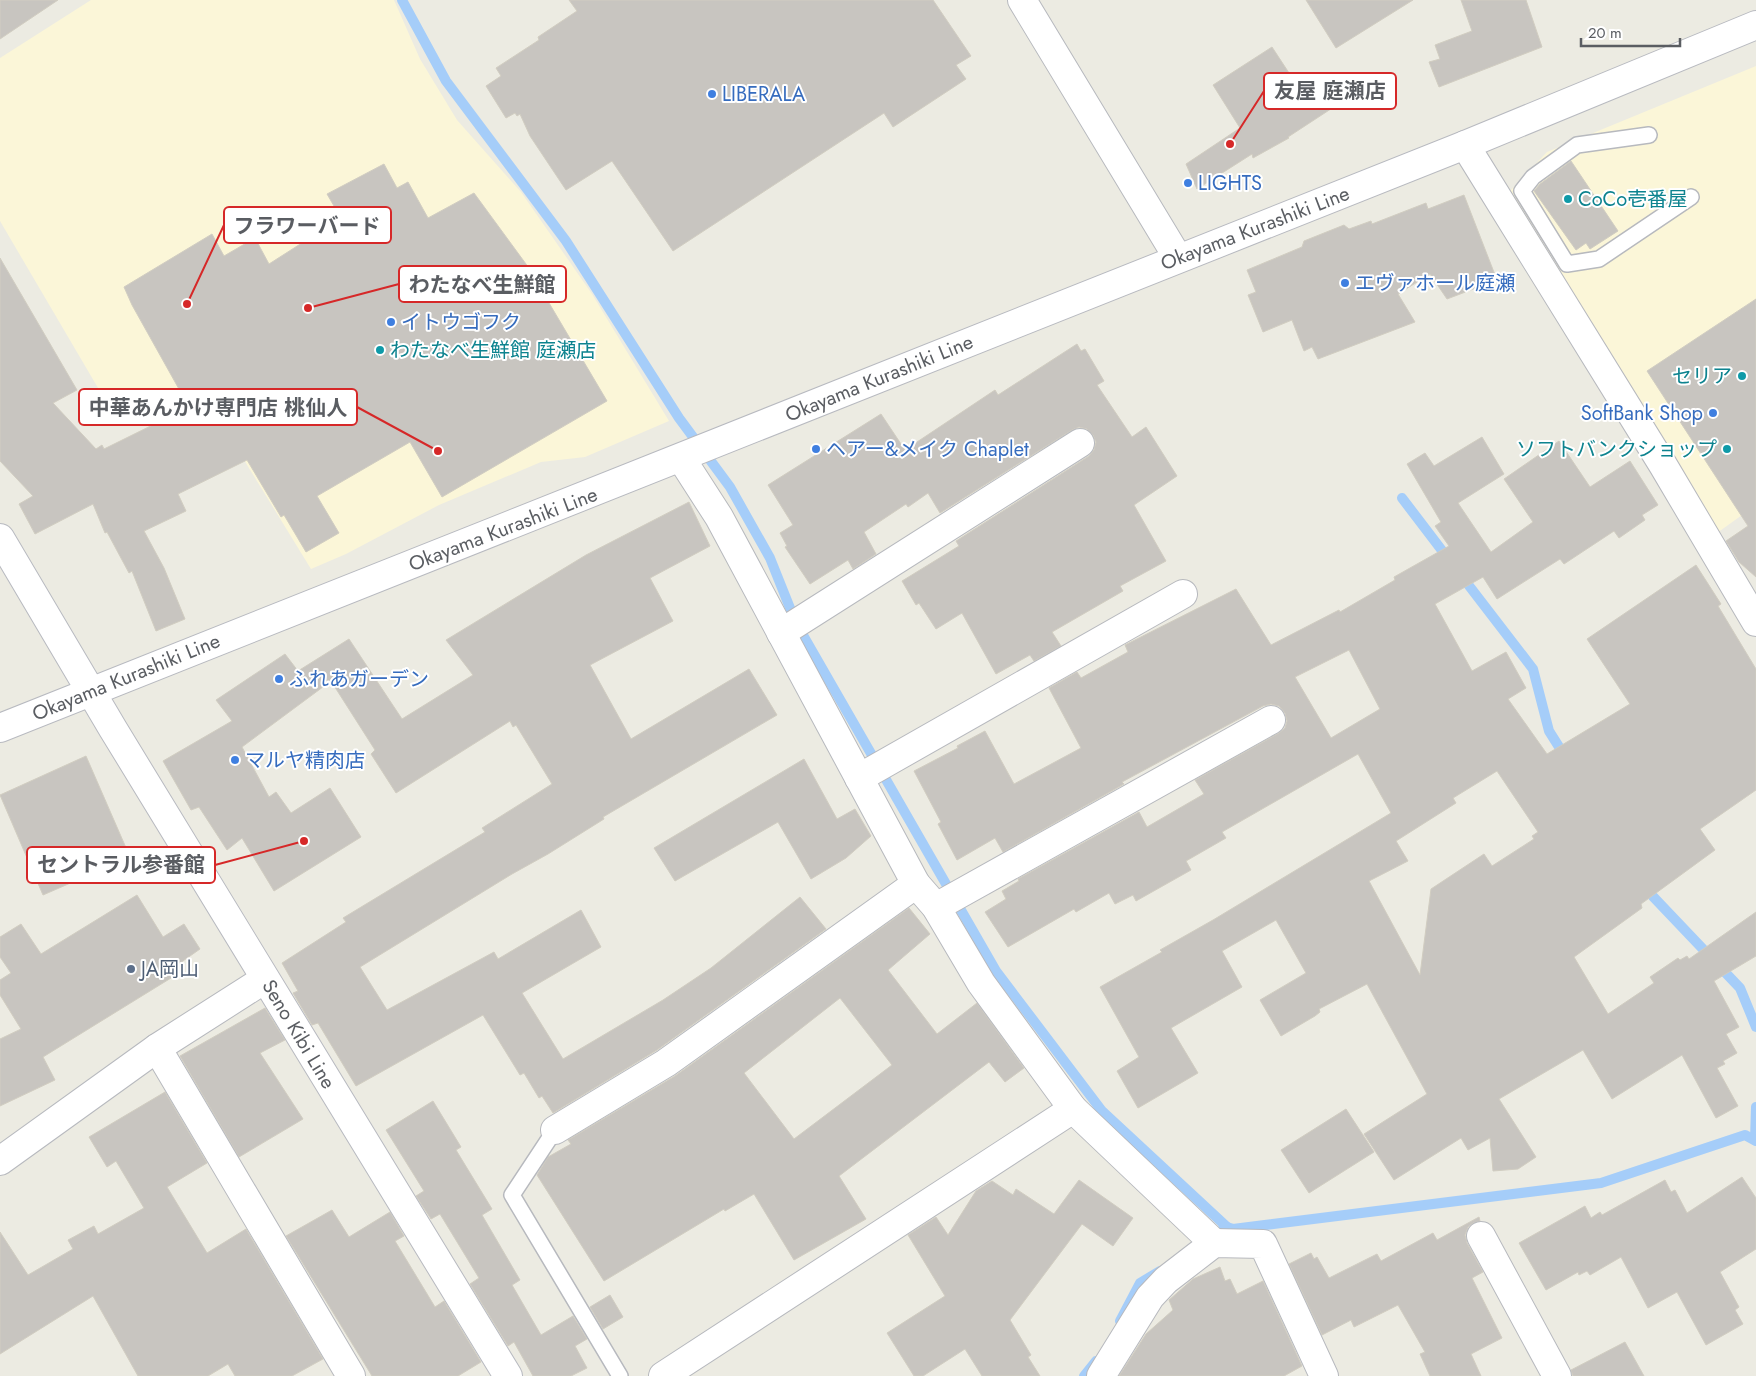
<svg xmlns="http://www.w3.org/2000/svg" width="1756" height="1376" font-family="Jost,'Noto Sans JP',sans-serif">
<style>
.commercial{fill:#fbf6d8}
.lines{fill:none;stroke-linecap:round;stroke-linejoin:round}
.stream{stroke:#a5cdf9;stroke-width:10}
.building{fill:#c8c5c0;stroke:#d1cdc1;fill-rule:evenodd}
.lane-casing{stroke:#b7b9be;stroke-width:18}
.street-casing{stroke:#b7b9be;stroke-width:30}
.secondary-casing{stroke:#b8bac0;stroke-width:30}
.lane{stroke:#fff;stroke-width:15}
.street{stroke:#fff;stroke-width:28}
.secondary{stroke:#fff;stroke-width:28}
.shop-dot{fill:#3f7fe0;stroke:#fff;stroke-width:2}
.culture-dot{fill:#0f9aa8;stroke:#fff;stroke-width:2}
.service-dot{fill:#5c6f8a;stroke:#fff;stroke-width:2}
.labels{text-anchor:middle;stroke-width:4;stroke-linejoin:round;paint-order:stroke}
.shop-label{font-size:20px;fill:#366cbe;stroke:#fff;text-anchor:start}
.culture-label{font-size:20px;fill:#0d838f;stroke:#fff;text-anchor:start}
.street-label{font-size:20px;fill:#5a5d62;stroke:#fff}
.service-label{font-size:20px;fill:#4e5e75;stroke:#fff;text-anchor:start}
.leader{fill:none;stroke:#d62828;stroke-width:2}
.callout-dot{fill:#d62828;stroke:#fff;stroke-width:2}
.callout{fill:#fff;stroke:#d62828;stroke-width:2}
.callout-label{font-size:21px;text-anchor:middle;font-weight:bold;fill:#5a5d62}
</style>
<rect width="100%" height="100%" fill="#ecebe2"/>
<g class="commercial">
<polygon points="91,0 394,0 420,59 457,120 521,192 592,294 669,421 585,457 541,462 439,505 346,554 311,569 198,385 118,422 0,221 0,58"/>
<polygon points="1756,66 1756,505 1717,533 1510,191 1547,152"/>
</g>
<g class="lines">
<g class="stream">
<polyline points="402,0 446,81 566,241 679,418 730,487 770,558 796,623 996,971 1102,1111 1227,1227"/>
<polyline points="1402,498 1450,561"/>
<polyline points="1460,574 1533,669 1549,731 1566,758"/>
<polyline points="1643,886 1740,988 1756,1027"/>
<polyline points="1755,1140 1756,1107"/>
<polyline points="1222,1230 1227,1227 1233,1229 1601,1183 1745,1135 1756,1141"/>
<polyline points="1120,1321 1140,1283 1160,1271"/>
<polyline points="1084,1376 1096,1361"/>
</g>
</g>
<g class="building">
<polygon points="0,0 58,0 0,39"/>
<polygon points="569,0 933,0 971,56 956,65 966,79 893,127 884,113 673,251 612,161 566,190 530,136 520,114 517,116 515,113 506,118 486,86 501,76 496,68 539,40 538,37 577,11"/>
<polygon points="1306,0 1413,0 1336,48"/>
<polygon points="1461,0 1526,0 1542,47 1439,87 1429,62 1440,59 1435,45 1472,31"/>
<polygon points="1272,47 1291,76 1263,93 1271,109 1364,73 1369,84 1288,137 1289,138 1253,158 1252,154 1197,189 1186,164 1240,128 1213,85"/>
<polygon points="1571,161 1618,231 1590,249 1586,243 1576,250 1534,191 1540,184"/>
<polygon points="384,164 397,188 408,182 428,218 474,193 526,264 607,401 442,497 410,442 317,496 339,533 306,552 284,515 281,517 247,460 178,494 186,511 144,531 164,568 185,619 156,631 132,571 129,573 107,532 105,533 93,504 35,534 19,504 33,496 0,461 0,258 77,390 53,403 96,449 102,445 104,449 189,407 132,305 124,287 212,234 224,256 255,238 269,264 341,218 327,194"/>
<polygon points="1464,195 1497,280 1447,299 1430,274 1398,294 1415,322 1318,359 1312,347 1304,351 1292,320 1263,332 1248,295 1256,292 1247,270 1302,247 1304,241 1344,225 1349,229 1371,221 1372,224 1426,203 1428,209"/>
<polygon points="1756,299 1756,577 1739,562 1726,541 1748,526 1647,371"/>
<polygon points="1077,344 1081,351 1085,349 1104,381 1097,385 1132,437 1146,427 1177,476 1134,505 1166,561 1120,586 1123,591 1052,632 1061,646 1034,661 1030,655 996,674 962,613 936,629 919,603 916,605 902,581 959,546 956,541 1089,456 1094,450 1096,442 1093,435 1087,429 1079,427 1072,430 940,513 928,493 908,507 906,504 864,532 876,554 853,569 848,560 810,584 785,547 787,546 780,533 793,525 768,485 881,414 905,450 995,390 998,395"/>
<path d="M1482 437 1504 474 1458 503 1491 552 1533 522 1504 479 1559 441 1590 487 1630 461 1658 505 1642 515 1645 520 1619 538 1614 531 1564 564 1560 559 1497 599 1483 577 1435 604 1472 671 1506 652 1526 688 1508 699 1547 754 1630 704 1587 639 1696 565 1721 604 1718 606 1756 669V790L1700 829 1715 850 1641 904 1642 908 1574 957 1608 1014 1654 983 1650 977 1678 958 1680 960 1687 956 1689 959 1756 912V956L1714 981 1739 1027 1726 1034 1737 1053 1723 1061 1725 1064 1717 1068 1738 1106 1716 1118 1682 1055 1612 1099 1583 1050 1499 1099 1536 1157 1518 1169 1493 1171 1490 1138 1468 1150 1461 1138 1394 1180 1364 1134 1427 1094 1367 984 1319 1009 1320 1012 1315 1016 1281 1036 1260 1000 1306 973 1276 920 1222 951 1242 987 1171 1028 1198 1073 1138 1108 1117 1071 1139 1057 1100 987 1162 952 1160 950 1213 920 1391 813 1358 754 1222 832 1226 838 1186 861 1191 870 1136 901 1133 895 1115 904 1109 893 1076 912 1074 909 1008 947 985 912 1006 899 1002 891 1019 881 1018 879 1139 812 1147 827 1204 794 1195 780 1279 733 1285 728 1287 721 1285 713 1279 706 1271 704 1263 706 1122 782 1124 784 1003 852 995 838 957 860 938 824 941 822 914 771 958 748 957 746 985 731 1014 784 1081 748 1049 688 1077 672 1081 678 1128 652 1125 645 1236 589 1271 645 1339 610 1340 612 1395 580 1394 577 1449 546 1435 526 1441 522 1407 464 1425 453 1434 466ZM1349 650 1380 709 1331 738 1295 677ZM1497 771 1538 832 1532 836 1534 839 1492 866 1484 854 1431 889 1420 975 1369 881 1408 861 1396 841 1456 803 1453 798Z"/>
<polygon points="689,502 710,546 650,578 673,621 590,665 631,739 749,669 777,715 603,817 604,819 548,854 512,874 360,967 387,1010 494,952 498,959 581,910 601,947 522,993 563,1059 663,1000 711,968 800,897 826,929 657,1050 553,1113 542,1096 539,1098 524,1073 520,1075 483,1015 356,1086 318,1023 312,1025 293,993 298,991 282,963 346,922 343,918 485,832 482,828 552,784 516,725 513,727 510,721 396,793 371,754 375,750 331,681 242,747 269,797 276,792 291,813 330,788 361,837 274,891 242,838 227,850 199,807 191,810 163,761 232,721 216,700 285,654 298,671 349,639 402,719 473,675 446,640 586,555"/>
<polygon points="86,756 130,857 43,895 0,795"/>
<polygon points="804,759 837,819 855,809 871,836 846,858 811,879 778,822 675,881 654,848"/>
<polygon points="137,895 163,937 184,924 200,949 180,963 184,970 43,1057 55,1080 0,1106 0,1039 21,1029 0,995 0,980 11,973 0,957 0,937 21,924 41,954"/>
<path d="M909 908 930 934 888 970 937 1034 977 1003 1024 1068 1005 1082 989 1062 839 1176 866 1219 794 1260 754 1194 725 1211 724 1209 604 1281 537 1175 548 1157 571 1144 568 1140 675 1076ZM840 998 892 1065 794 1139 744 1073Z"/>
<polygon points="265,1008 285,1040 260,1053 303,1119 239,1157 180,1056"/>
<polygon points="165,1092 207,1163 167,1187 207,1253 246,1229 323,1359 292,1376 235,1376 228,1364 208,1376 138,1376 93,1296 0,1354 0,1232 28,1275 73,1249 68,1240 94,1226 98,1234 144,1208 116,1161 107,1167 89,1137"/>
<polygon points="433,1101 461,1147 456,1150 492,1209 482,1215 520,1280 512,1285 541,1335 573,1316 587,1339 575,1346 587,1368 571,1376 533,1376 514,1342 508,1346 470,1284 479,1278 440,1214 431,1219 416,1196 424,1191 386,1130"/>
<polygon points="1346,1109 1374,1152 1309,1193 1281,1150"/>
<polygon points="1742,1177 1756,1198 1756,1249 1720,1272 1739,1307 1735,1310 1743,1324 1706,1345 1677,1292 1648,1308 1621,1257 1590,1275 1587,1271 1579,1275 1578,1272 1546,1290 1519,1243 1585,1206 1591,1218 1600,1212 1602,1215 1665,1180 1671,1192 1675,1190 1687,1213"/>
<polygon points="1079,1180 1133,1218 1113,1246 1082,1224 1010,1320 1031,1355 1028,1357 1040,1376 982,1376 965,1349 923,1376 914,1376 887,1333 945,1296 908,1235 936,1217 948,1235 976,1191 992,1181 1013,1195 1016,1189 1054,1214"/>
<polygon points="332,1210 349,1237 390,1212 404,1236 395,1241 435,1307 444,1301 481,1362 458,1376 372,1376 286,1236"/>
<polygon points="1479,1217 1480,1221 1473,1223 1468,1227 1465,1235 1467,1243 1483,1272 1472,1278 1502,1338 1471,1354 1481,1376 1430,1376 1420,1354 1425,1352 1398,1305 1354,1327 1351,1320 1322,1335 1289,1264 1311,1253 1314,1259 1317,1257 1329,1278 1377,1254 1381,1261 1433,1233 1437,1240"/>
<polygon points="1220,1267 1225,1281 1230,1279 1237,1294 1263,1281 1302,1366 1284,1376 1119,1376 1146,1334 1173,1310 1169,1300 1193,1279"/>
<polygon points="610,1295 623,1317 603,1329 590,1307"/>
<polygon points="1625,1342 1644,1376 1573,1376 1571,1370"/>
</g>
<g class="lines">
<g class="lane-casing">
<g id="lane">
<polyline points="1649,135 1577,145 1533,177 1522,191 1567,264 1599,259 1691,197"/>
<polyline points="555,1130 512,1195 620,1376"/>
</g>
</g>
<g class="street-casing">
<g id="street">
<polyline points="1022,0 1178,258"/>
<polyline points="1465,145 1663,465 1756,622"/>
<polyline points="681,458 719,517 916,884 936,907 981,983 1073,1109 1214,1243"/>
<polyline points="781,633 1080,443"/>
<polyline points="859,778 1183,594"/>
<polyline points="936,907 1271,720"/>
<polyline points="157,1048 351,1376"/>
<polyline points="555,1130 666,1063 916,884"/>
<polyline points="0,1161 157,1048 265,979"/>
<polyline points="1481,1236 1557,1376"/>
<polyline points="663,1376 1073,1109"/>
<polyline points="1101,1376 1150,1297 1166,1280 1214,1243 1263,1244 1324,1376"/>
</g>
</g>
<g class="secondary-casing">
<g id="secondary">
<polyline points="0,538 113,729 508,1376"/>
<polyline points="0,728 1465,145 1756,25"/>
</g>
</g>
<use href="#lane" class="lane"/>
<use href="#street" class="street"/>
<use href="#secondary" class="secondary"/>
</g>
<g class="shop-dot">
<circle cx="712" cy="94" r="5"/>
<circle cx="1188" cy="183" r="5"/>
<circle cx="1345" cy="283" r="5"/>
<circle cx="391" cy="322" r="5"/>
<circle cx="1713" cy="413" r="5"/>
<circle cx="816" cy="449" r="5"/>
<circle cx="279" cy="679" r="5"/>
<circle cx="235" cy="760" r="5"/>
</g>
<g class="culture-dot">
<circle cx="1568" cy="199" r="5"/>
<circle cx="380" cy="350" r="5"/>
<circle cx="1742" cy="376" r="5"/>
<circle cx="1727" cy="449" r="5"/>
</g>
<circle class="service-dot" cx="131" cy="969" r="5"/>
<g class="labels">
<g class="shop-label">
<text x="722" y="101">LIBERALA</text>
<text x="1198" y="190">LIGHTS</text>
<text x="1355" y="290">エヴァホール庭瀬</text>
<text x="401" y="329">イトウゴフク</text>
<text x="1703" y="420" text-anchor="end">SoftBank Shop</text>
<text x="826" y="456">ヘアー&amp;メイク Chaplet</text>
<text x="289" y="686">ふれあガーデン</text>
<text x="245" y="767">マルヤ精肉店</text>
</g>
<g class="culture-label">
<text x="1578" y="206">CoCo壱番屋</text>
<text x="390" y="357">わたなべ生鮮館 庭瀬店</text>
<text x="1732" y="383" text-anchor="end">セリア</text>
<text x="1717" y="456" text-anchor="end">ソフトバンクショップ</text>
</g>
<g class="street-label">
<text transform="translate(1255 228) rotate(-21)" y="7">Okayama Kurashiki Line</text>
<text transform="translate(879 378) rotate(-22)" y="7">Okayama Kurashiki Line</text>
<text transform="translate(503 529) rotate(-21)" y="7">Okayama Kurashiki Line</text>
<text transform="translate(126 677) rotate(-22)" y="7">Okayama Kurashiki Line</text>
<text transform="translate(299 1034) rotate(59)" y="7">Seno Kibi Line</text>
</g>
<g class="service-label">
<text x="141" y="976">JA岡山</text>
</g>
</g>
<path class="leader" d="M1230 144L1264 91M187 304L224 225M308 308L399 284M438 451L357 407M304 841L215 865"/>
<g class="callout-dot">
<circle cx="1230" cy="144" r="5"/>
<circle cx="187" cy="304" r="5"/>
<circle cx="308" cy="308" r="5"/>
<circle cx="438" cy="451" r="5"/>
<circle cx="304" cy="841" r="5"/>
</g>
<g class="callout">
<rect x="1264" y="73" width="132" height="36" rx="5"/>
<rect x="224" y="207" width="167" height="36" rx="5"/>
<rect x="399" y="266" width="167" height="36" rx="5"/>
<rect x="79" y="389" width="278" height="36" rx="5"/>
<rect x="27" y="847" width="188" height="36" rx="5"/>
</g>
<g class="callout-label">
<text x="1330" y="98">友屋 庭瀬店</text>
<text x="307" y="233">フラワーバード</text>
<text x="482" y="292">わたなべ生鮮館</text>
<text x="218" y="415">中華あんかけ専門店 桃仙人</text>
<text x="121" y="872">セントラル参番館</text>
</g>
<path d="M1581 38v8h99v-8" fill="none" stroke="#5a5d62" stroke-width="2.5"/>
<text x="1588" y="38" font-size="15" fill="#5a5d62" stroke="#ffffff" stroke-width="4" paint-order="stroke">20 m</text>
</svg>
